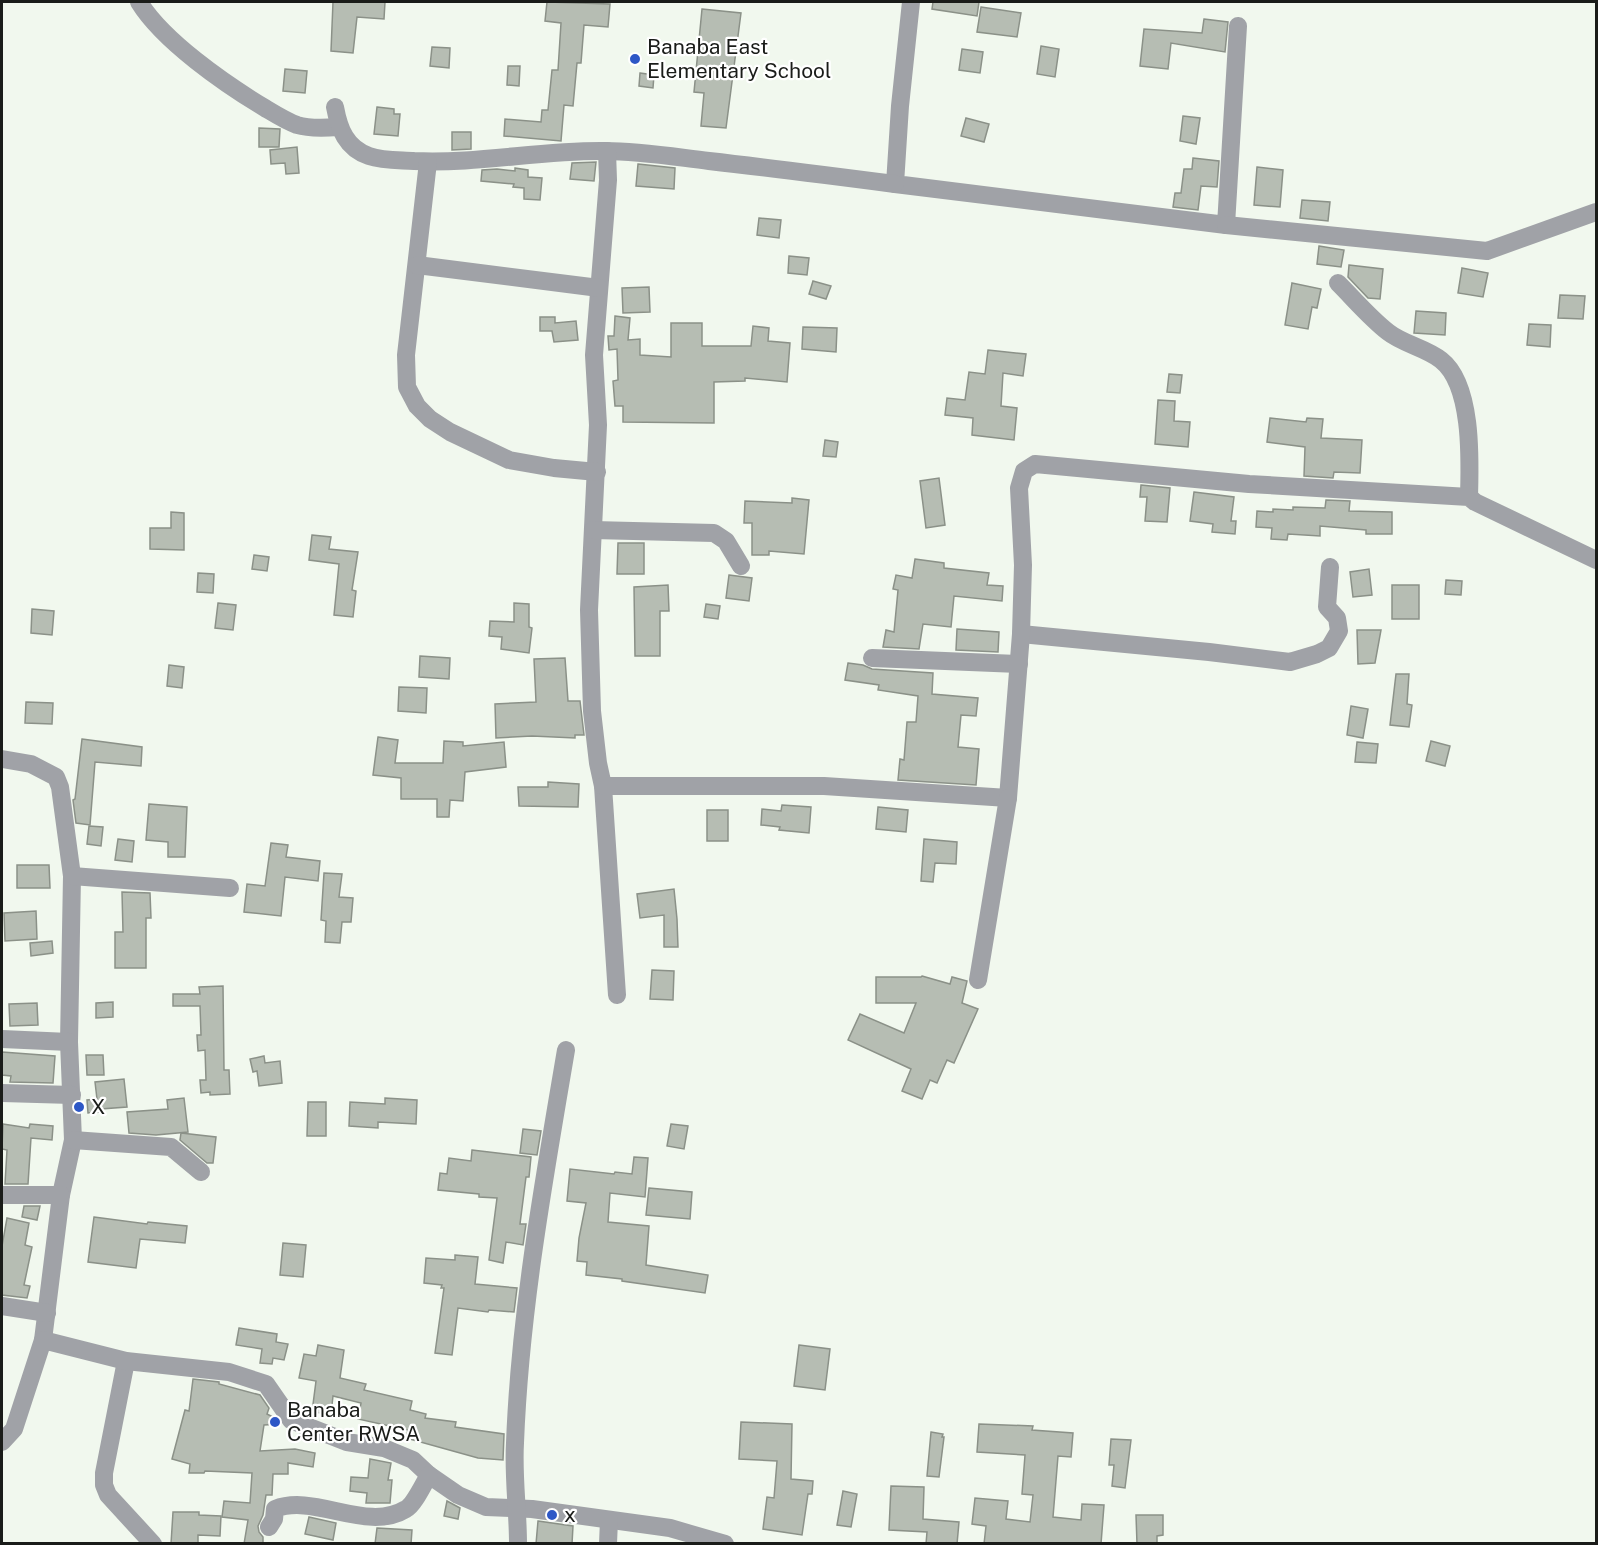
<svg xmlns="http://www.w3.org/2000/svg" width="1598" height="1545" font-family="'Public Sans',sans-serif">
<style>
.building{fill:#b6bdb3;stroke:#8b9188;stroke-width:1.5}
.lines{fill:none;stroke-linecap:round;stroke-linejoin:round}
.minor{stroke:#a0a2a7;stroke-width:18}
.poi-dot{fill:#2d57c6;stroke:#fff;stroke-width:2}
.labels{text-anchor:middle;stroke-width:4.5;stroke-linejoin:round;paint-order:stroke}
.poi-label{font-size:21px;fill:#1a1c19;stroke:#fff;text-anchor:start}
</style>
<rect width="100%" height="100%" fill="#f1f8ee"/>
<g class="building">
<polygon points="333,2 385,2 384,19 357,17 353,53 331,51"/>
<polygon points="547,2 610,4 608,27 584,25 581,63 577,63 573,106 564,105 561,141 504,136 505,119 541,122 542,110 548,110 552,70 558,70 561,23 545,21"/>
<polygon points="933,2 979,2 977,16 932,9"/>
<polygon points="981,7 1021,13 1017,37 977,32"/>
<polygon points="702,9 741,13 726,128 701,126 704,93 694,92"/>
<polygon points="1204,19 1228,22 1225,52 1171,43 1168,69 1140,66 1144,29 1202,33"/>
<polygon points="1041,46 1059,49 1055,77 1037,74"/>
<polygon points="432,47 450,48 449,68 430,66"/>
<polygon points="962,49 983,52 980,73 959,70"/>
<polygon points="508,66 520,66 519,86 507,85"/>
<polygon points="285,69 307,71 305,93 283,91"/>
<polygon points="640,73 654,75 653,88 639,86"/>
<polygon points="377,107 394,109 394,114 400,114 398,136 374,134"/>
<polygon points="1183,116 1200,118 1196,144 1180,141"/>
<polygon points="966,118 989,124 984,142 961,136"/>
<polygon points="259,128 280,129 279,147 259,147"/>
<polygon points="452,132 471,132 471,149 452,150"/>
<polygon points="297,147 299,173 286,174 285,163 271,164 270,150"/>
<polygon points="1193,158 1219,161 1217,187 1201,186 1198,210 1173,207 1175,193 1181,193 1184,169 1192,169"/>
<polygon points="596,162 594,181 570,179 572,163"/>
<polygon points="638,164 675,168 674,189 636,186"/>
<polygon points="1257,167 1283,170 1280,207 1254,205"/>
<polygon points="515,168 528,170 528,177 542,178 540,200 524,199 524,188 513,187 514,184 481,181 482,170 497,169 515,171"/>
<polygon points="1302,200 1330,202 1328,221 1300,218"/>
<polygon points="759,218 781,220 779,238 757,235"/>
<polygon points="1319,246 1344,250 1341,267 1317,264"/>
<polygon points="789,256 809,258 807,275 788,273"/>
<polygon points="1349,265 1383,269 1380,299 1368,298 1348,277"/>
<polygon points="1462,268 1488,273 1483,297 1458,293"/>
<polygon points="813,281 831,286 826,299 809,294"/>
<polygon points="1292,283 1321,289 1317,308 1312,307 1308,329 1285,325"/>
<polygon points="649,287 650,312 623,313 622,288"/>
<polygon points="1560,295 1585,296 1583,319 1558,318"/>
<polygon points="1416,311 1446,313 1445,335 1414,333"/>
<polygon points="615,316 630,318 628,340 640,339 640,355 671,357 671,323 702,323 702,346 751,346 753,326 769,328 768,341 790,343 787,382 745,378 745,381 714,382 714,423 623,422 623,406 615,406 613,381 618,380 617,349 609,350 608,336 614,336"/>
<polygon points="540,317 555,317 555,323 576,321 578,340 554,342 552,331 540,331"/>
<polygon points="1529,324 1551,325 1550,347 1527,345"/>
<polygon points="803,327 837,328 836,352 802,349"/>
<polygon points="988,350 1026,354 1023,376 1003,373 1001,406 1017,408 1014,440 972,435 973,418 945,415 947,398 965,400 969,372 985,374"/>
<polygon points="1169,374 1182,375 1180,393 1167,392"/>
<polygon points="1158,400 1175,401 1174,421 1190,422 1188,447 1155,444"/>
<polygon points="1270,418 1306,422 1307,418 1323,419 1321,438 1362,440 1360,473 1334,472 1333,478 1304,476 1305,447 1267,442"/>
<polygon points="825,440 838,442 836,457 823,456"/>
<polygon points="939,478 945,525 926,528 920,481"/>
<polygon points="1141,485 1170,488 1167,522 1145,521 1147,497 1140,497"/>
<polygon points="1194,492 1234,497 1231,521 1236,521 1235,534 1212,532 1213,524 1190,521"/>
<polygon points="792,498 809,500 804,554 769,551 769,555 752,555 752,523 744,523 745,501 792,503"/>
<polygon points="1326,500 1350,501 1349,511 1392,512 1392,534 1366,534 1366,530 1320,526 1320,536 1288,534 1287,540 1271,539 1272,528 1256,527 1257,511 1273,512 1273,509 1293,510 1293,507 1325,508"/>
<polygon points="171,512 184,513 184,550 150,549 150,528 171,528"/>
<polygon points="312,535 331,537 329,549 358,552 352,590 356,591 353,617 334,615 339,564 309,560"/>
<polygon points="618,543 644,543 644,574 617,574"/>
<polygon points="254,555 269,557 267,571 252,569"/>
<polygon points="915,559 944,563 944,568 989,573 987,585 1003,586 1002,601 954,596 951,627 923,624 919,649 883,647 886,630 894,632 898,590 893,589 896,575 912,578"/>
<polygon points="1369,569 1372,595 1353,597 1350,572"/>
<polygon points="198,573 214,574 213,593 197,592"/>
<polygon points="729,575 752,578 749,601 726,598"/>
<polygon points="1446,580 1462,581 1461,595 1445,594"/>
<polygon points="668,585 669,611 660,611 660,656 635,656 634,587"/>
<rect x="1392" y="585" width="27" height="34"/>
<polygon points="218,603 236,605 233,630 215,628"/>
<polygon points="514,603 529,604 529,627 532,628 529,653 501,649 502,637 489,636 490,621 514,622"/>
<polygon points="706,604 720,606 718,619 704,617"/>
<polygon points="32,609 54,611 52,635 31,633"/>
<polygon points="957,629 999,632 998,652 956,650"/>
<polygon points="1357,630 1381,630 1375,663 1358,664"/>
<polygon points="420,656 450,658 449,679 419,677"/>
<polygon points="565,658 568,701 580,701 584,735 575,735 575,738 532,736 496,738 495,704 536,702 534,659"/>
<polygon points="848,663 863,665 872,669 933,673 932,694 978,698 976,716 961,715 958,747 979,749 976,785 898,780 900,759 904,760 907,722 916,722 918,696 878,690 879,685 845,680"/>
<polygon points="169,665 184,667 182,688 167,686"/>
<polygon points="1396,674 1409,674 1407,704 1412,705 1409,727 1390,725"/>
<polygon points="399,687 427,688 426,713 398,711"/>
<polygon points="26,702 53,703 52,724 25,723"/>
<polygon points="1351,706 1368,709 1363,738 1347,735"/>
<polygon points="378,737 398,740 395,763 443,763 444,741 463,742 463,746 504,742 506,767 465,772 463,801 450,800 449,817 437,817 437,799 401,799 401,778 373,775"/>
<polygon points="82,739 142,747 141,766 95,762 90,825 76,823 73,800 75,799"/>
<polygon points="1431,741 1450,746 1445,766 1426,761"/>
<polygon points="1357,742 1378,744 1376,763 1355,762"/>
<polygon points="548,782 579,784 578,807 519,806 518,787 548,787"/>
<polygon points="149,804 187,807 185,857 168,857 168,842 146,840"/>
<polygon points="782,805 811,807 809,833 779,830 780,827 761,825 762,809 781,811"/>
<polygon points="878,807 908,810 906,832 876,829"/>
<rect x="707" y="810" width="21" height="31"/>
<polygon points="89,826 103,827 101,846 87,844"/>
<polygon points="118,839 134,841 132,862 115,860"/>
<polygon points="924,839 957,842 956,864 935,863 933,882 921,881"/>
<polygon points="271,843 288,845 286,857 320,861 318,881 285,877 281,916 244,912 247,884 265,886"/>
<polygon points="17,865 49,865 50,888 17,888"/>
<polygon points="324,873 342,874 339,897 353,898 351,922 342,922 340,943 325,942 326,921 321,920"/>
<polygon points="674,889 677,919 678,947 664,947 664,915 640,918 637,894"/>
<polygon points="122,892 150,893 151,918 146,918 146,968 115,968 115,932 123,932"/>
<polygon points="36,911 37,939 5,941 4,913"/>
<polygon points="52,941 53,953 31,956 30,943"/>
<polygon points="652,970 674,971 673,1000 650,999"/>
<polygon points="922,976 950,984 952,977 967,981 962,1003 978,1009 954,1063 947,1060 937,1083 930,1080 922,1099 902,1091 911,1069 848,1040 860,1014 904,1033 916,1003 876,1003 876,977 921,977"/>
<polygon points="223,986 224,1070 229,1070 230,1094 210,1095 210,1092 201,1093 200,1080 206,1080 205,1050 198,1051 197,1035 201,1035 200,1006 173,1006 173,994 200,994 199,987"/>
<polygon points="113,1002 113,1017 96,1018 96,1003"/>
<polygon points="37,1003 38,1025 10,1026 9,1004"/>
<polygon points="2,1052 55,1056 53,1083 10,1082 11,1076 2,1075"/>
<polygon points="86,1055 103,1055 104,1075 87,1075"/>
<polygon points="264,1056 265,1063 280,1061 282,1083 259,1086 257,1071 253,1072 250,1059"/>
<polygon points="124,1079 127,1107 101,1109 101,1112 88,1113 87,1100 97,1099 95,1082"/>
<polygon points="184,1098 188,1132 156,1135 129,1133 127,1112 168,1109 167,1100"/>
<polygon points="385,1098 417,1100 416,1124 378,1122 378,1128 349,1126 350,1102 385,1104"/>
<polygon points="308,1102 326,1102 326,1136 307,1136"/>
<polygon points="3,1124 29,1128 30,1124 53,1126 52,1140 31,1138 28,1184 5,1184 7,1150 2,1149"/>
<polygon points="671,1124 688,1126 684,1149 667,1146"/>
<polygon points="523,1129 541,1131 537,1155 520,1153"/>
<polygon points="181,1133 216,1137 213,1163 207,1163 180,1140"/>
<polygon points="472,1150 531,1157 529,1177 526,1177 520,1224 526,1224 523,1245 506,1242 503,1263 489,1260 497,1198 479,1197 479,1194 438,1190 440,1173 447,1174 449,1158 471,1161"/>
<polygon points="634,1157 648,1158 645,1197 610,1193 608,1222 649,1226 646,1265 708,1275 705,1293 622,1281 622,1279 586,1275 587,1262 577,1261 579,1238 586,1203 567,1201 570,1169 614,1174 615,1172 632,1174"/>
<polygon points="649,1188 692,1192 690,1219 646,1215"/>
<polygon points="24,1206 40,1206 37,1220 22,1217"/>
<polygon points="94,1217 147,1224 148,1222 187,1226 185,1243 140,1239 136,1268 88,1262"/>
<polygon points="7,1218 29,1223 25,1245 32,1247 24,1285 30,1286 27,1298 2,1295 2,1246"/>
<polygon points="283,1243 306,1245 303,1277 280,1275"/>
<polygon points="455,1255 478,1257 475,1284 517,1288 514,1312 489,1310 488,1312 458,1308 452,1355 435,1353 444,1288 441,1288 442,1285 424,1283 426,1258 455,1260"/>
<polygon points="239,1328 277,1334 276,1342 288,1344 284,1360 273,1358 272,1364 260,1363 262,1349 236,1345"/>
<polygon points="318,1345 344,1350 340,1378 366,1384 364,1390 412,1401 410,1410 426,1414 425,1418 456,1422 455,1427 504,1434 503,1460 478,1458 406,1438 408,1430 358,1419 361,1403 333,1396 331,1414 312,1412 316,1381 299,1378 304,1354 316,1356"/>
<polygon points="799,1345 830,1349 825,1390 794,1386"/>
<polygon points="193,1379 219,1382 219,1384 260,1395 269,1408 267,1414 277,1419 280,1424 264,1425 260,1451 295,1449 315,1453 313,1467 288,1463 288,1474 273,1474 272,1495 266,1495 263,1515 258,1526 259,1532 263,1537 263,1544 244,1544 248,1520 222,1517 224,1501 250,1503 252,1473 205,1471 204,1473 189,1473 190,1464 172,1459 185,1410 189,1411"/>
<polygon points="741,1422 792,1424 791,1479 813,1481 812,1494 808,1494 802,1535 763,1529 767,1497 774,1498 777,1461 739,1459"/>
<polygon points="979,1424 1033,1426 1032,1430 1073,1433 1071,1457 1058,1456 1053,1517 1081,1520 1082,1504 1104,1505 1101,1544 984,1544 986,1526 972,1524 975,1498 1008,1501 1006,1519 1030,1522 1033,1495 1022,1494 1025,1455 977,1452"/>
<polygon points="931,1432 943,1434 942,1437 944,1437 939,1477 927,1476"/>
<polygon points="1111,1439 1131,1440 1125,1488 1112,1486 1114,1465 1109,1465"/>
<polygon points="370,1459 391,1463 388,1480 392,1480 390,1503 366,1503 367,1493 350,1491 351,1477 368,1478"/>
<polygon points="891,1486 924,1487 923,1519 959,1522 957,1544 926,1544 927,1532 889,1530"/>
<polygon points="843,1491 857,1494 851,1527 837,1525"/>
<polygon points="447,1501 460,1508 458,1519 444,1516"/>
<polygon points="173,1512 199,1512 199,1515 221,1516 220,1536 198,1535 198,1544 171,1544"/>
<polygon points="1136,1515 1163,1515 1163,1535 1157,1536 1157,1544 1137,1544"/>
<polygon points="309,1517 336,1523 333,1540 305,1534"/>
<polygon points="538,1521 573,1526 572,1544 536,1544"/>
<polygon points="377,1528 412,1530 411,1544 375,1544"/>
</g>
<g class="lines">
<g class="minor">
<path d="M139 2C163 41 225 84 265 108 275 114 286 121 297 125 310 129 325 128 338 127"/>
<polyline points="911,2 900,106 895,184 1226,225 1238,26"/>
<path d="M335 107C339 129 346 148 369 156 383 161 400 160 414 161 478 164 541 150 605 151 640 151 675 157 709 161 771 168 833 176 895 184"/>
<polyline points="607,151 608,180 594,355 598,425 589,610 592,711 598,763 603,786 617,995"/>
<polyline points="428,162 406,355 407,387 417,406 430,419 450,432 509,460 554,468 597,472"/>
<polyline points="1226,225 1487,251 1596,212"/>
<polyline points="417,265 599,288"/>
<path d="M1338 283C1354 299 1370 318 1388 332 1403 344 1426 348 1441 360 1473 385 1470 461 1469 497"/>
<polyline points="593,530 714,533 726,541 741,566"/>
<polyline points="1021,634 1209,652 1290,662 1317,654 1329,648 1339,631 1337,618 1327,607 1330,567"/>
<polyline points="872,658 1019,664"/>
<polyline points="2,759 31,764 56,777 60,787 72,876 69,1042 73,1140 61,1195 43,1340"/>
<polyline points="603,786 824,786 1008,798 1021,634 1023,565 1019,488 1024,471 1035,464 1249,484 1469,497 1475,502 1596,560"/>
<polyline points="72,876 230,888"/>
<polyline points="978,980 1008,798"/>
<polyline points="2,1039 69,1042"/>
<polyline points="2,1093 72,1095"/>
<polyline points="73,1140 171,1147 201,1172"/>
<polyline points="2,1195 61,1195"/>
<polyline points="2,1306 47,1313"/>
<polyline points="126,1361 104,1473 104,1485 108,1495 153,1544"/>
<polyline points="2,1442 14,1429 43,1340 126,1361 229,1372 266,1384 291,1420 347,1442 384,1448 413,1460 429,1475 458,1495 486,1507 532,1509 670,1528 725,1544"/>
<path d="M269 1527 274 1519 275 1509C314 1493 367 1533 406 1509 414 1505 424 1483 429 1475"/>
<path d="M518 1544C518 1510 513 1476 515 1443 520 1311 544 1180 566 1050"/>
<polyline points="608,1544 609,1520"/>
</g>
</g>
<g class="poi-dot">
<circle cx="635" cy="59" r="6"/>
<circle cx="79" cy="1107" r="6"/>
<circle cx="275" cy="1422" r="6"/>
<circle cx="552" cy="1515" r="6"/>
</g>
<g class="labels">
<g class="poi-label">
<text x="647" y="54">Banaba East<tspan x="647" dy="24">Elementary School</tspan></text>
<text x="91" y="1114">X</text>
<text x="287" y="1417">Banaba<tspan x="287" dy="24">Center RWSA</tspan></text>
<text x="564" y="1522">x</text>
</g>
</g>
<rect width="1598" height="1545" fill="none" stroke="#1a1c19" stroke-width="6"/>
</svg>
